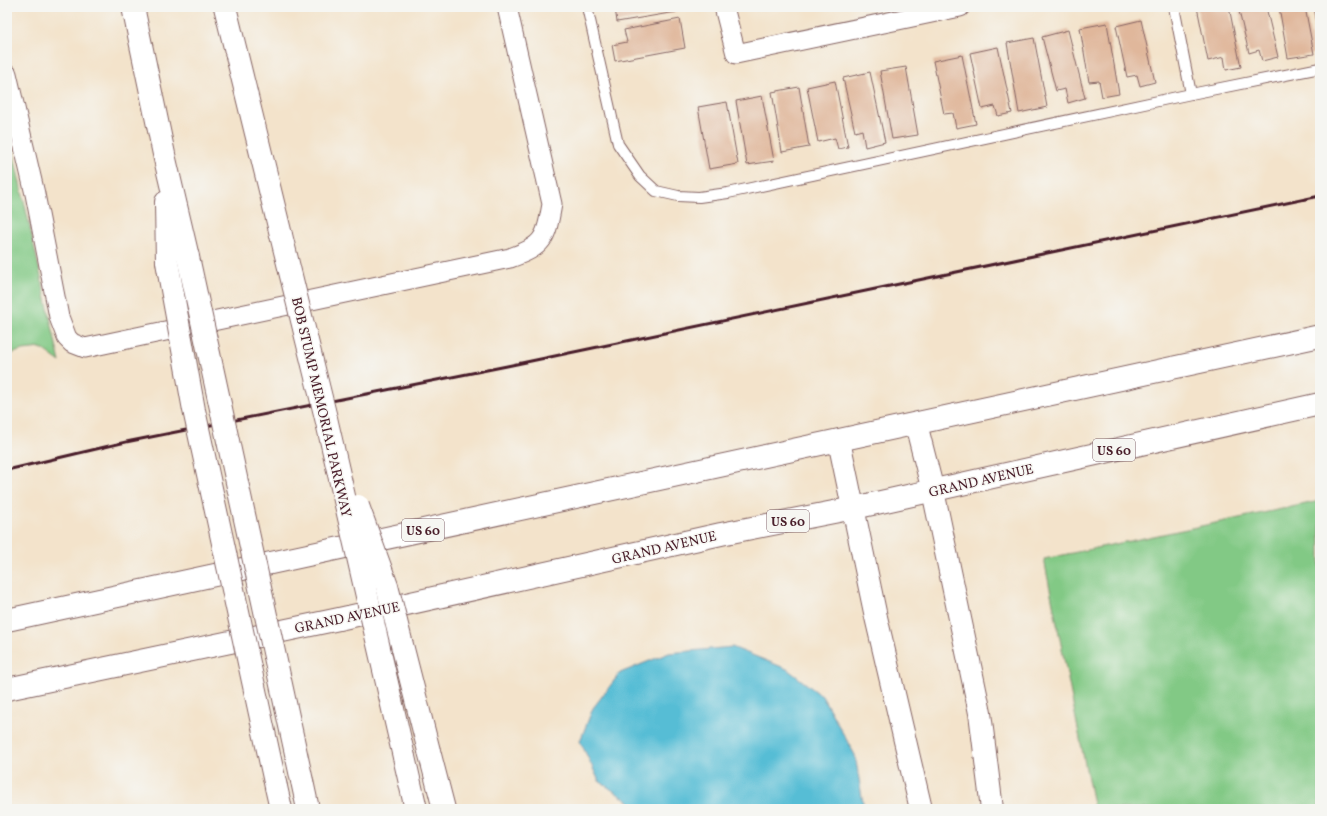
<svg xmlns="http://www.w3.org/2000/svg" width="1327" height="816" font-family="Vollkorn,serif">
<style>
.green{fill:#82c985;stroke:#667458}
.water{fill:#57bdd5;stroke:#506e80}
.building{fill:#e0b79b}
.lines{fill:none;stroke-linecap:round;stroke-linejoin:round}
.service-casing{stroke:#856463;stroke-width:12}
.minor-casing{stroke:#856463;stroke-width:21}
.trunk-casing{stroke:#856463;stroke-width:24}
.motorway-casing{stroke:#856463;stroke-width:24}
.service{stroke:#fff;stroke-width:10}
.minor{stroke:#fff;stroke-width:19}
.trunk{stroke:#fff;stroke-width:22}
.motorway{stroke:#fff;stroke-width:22}
.rail{stroke:#4a1f2b;stroke-width:3}
.motorway-bridge-casing{stroke:#856463;stroke-width:24;stroke-linecap:butt}
.motorway-bridge{stroke:#fff;stroke-width:22}
.labels{text-anchor:middle;stroke-width:3;stroke-linejoin:round;paint-order:stroke}
.shield{fill:#f6f6f2;stroke:#7e6067;stroke-width:1}
.shield-label{font-size:13px;font-weight:bold;fill:#4a1f2b}
.street-label{font-size:14px;fill:#4a1f2b;stroke:#f6f6f2}
</style>
<rect width="100%" height="100%" fill="#f6f6f2"/>
<filter id="ink" filterUnits="userSpaceOnUse"><feTurbulence type="fractalNoise" baseFrequency=".025" numOctaves="2"/><feDisplacementMap in="SourceGraphic" scale="8" xChannelSelector="R" yChannelSelector="G"/><feConvolveMatrix kernelMatrix="1 2 1 2 8 2 1 2 1" color-interpolation-filters="sRGB"/></filter>
<filter id="wash" filterUnits="userSpaceOnUse"><feTurbulence type="fractalNoise" baseFrequency=".012" numOctaves="4" result="noise"/><feDisplacementMap in="SourceGraphic" scale="16" xChannelSelector="R" yChannelSelector="G"/><feGaussianBlur stdDeviation="0.9" result="paint"/><feColorMatrix in="noise" values="0 0 0 0 0 0 0 0 0 0 0 0 0 0 0 0 0 1.4 0 .05"/><feComposite in="paint" operator="in"/></filter>
<g filter="url(#wash)">
<rect width="100%" height="100%" fill="#f3e3cb"/>
<g class="green">
<polygon points="7,125 60,362 41,348 23,350 7,355"/>
<polygon points="1320,501 1320,809 1094,809 1044,559"/>
</g>
<polygon class="water" points="732,647 787,669 822,696 855,755 864,809 640,809 599,781 580,741 593,708 620,673 669,653"/>
<g id="blocks">
<g class="building">
<polygon points="621,7 675,7 676,12 617,22 615,8"/>
<polygon points="1197,7 1229,7 1241,67 1226,70 1224,57 1208,61"/>
<polygon points="1238,7 1266,7 1278,57 1262,61 1259,50 1249,53"/>
<polygon points="1279,7 1305,7 1314,54 1288,58"/>
<polygon points="1314,7 1320,7 1320,34 1319,35"/>
<polygon points="680,19 685,48 615,61 612,45 627,42 624,30"/>
<polygon points="1141,20 1155,82 1140,86 1137,75 1127,77 1116,26"/>
<polygon points="1107,23 1119,94 1102,97 1099,81 1089,82 1080,28"/>
<polygon points="1068,30 1085,98 1068,103 1065,89 1056,91 1042,37"/>
<polygon points="1034,38 1047,107 1019,113 1007,43"/>
<polygon points="998,47 1012,113 998,116 995,106 982,109 970,53"/>
<polygon points="962,55 976,124 956,128 953,113 944,114 933,61"/>
<polygon points="906,67 918,135 892,139 880,71"/>
<polygon points="870,72 885,142 865,147 862,130 855,132 843,78"/>
<polygon points="835,81 848,147 838,149 835,138 818,142 807,87"/>
<polygon points="799,87 809,147 782,152 772,92"/>
<polygon points="762,96 774,161 747,165 736,101"/>
<polygon points="727,102 738,164 709,169 698,107"/>
</g>
</g>
</g>
<g filter="url(#ink)">
<use href="#blocks" fill-opacity="0" stroke="#856463" stroke-width="1"/>
<g class="lines">
<g class="service-casing">
<g id="service">
<polyline points="587,7 618,144 640,176 656,191 678,196 699,197 728,193 1191,94 1320,68"/>
<polyline points="1174,7 1191,94"/>
</g>
</g>
<g class="minor-casing">
<g id="minor">
<polyline points="724,7 736,54 960,7"/>
<path d="M7 74 35 194 59 317 67 338 72 343 85 348 510 258C544 246 546 239 552 204L507 7"/>
</g>
</g>
<g class="trunk-casing">
<g id="trunk">
<polyline points="7,620 1320,336"/>
<polyline points="7,689 339,619 721,534 854,508 1320,404"/>
</g>
</g>
<g class="motorway-casing">
<g id="motorway">
<polyline points="133,7 165,159 188,257"/>
<polyline points="225,7 281,235"/>
<polyline points="166,202 167,262"/>
<polyline points="916,424 933,491 980,713 992,809"/>
<polyline points="839,441 876,617 921,809"/>
<polyline points="429,751 444,809"/>
<polyline points="404,757 416,809"/>
<polyline points="302,781 308,809"/>
<polyline points="276,787 281,809"/>
</g>
</g>
<use href="#service" class="service"/>
<use href="#minor" class="minor"/>
<use href="#trunk" class="trunk"/>
<use href="#motorway" class="motorway"/>
<polyline class="rail" points="7,470 126,442 507,366 1320,196"/>
<g class="motorway-bridge-casing">
<g id="motorway-bridge">
<polyline points="281,235 326,418 404,757"/>
<polyline points="188,257 302,781"/>
<polyline points="167,262 194,410 276,787"/>
<polyline points="358,506 387,586 429,751"/>
</g>
</g>
<use href="#motorway-bridge" class="motorway-bridge"/>
</g>
</g>
<g class="labels">
<g class="shield">
<rect x="1093" y="439" width="42" height="22" rx="3"/>
<rect x="767" y="510" width="42" height="22" rx="3"/>
<rect x="402" y="519" width="42" height="22" rx="3"/>
</g>
<g class="shield-label">
<text x="1114" y="455">US 60</text>
<text x="788" y="526">US 60</text>
<text x="423" y="535">US 60</text>
</g>
<g class="street-label">
<text transform="translate(322 407) rotate(77)" y="5">BOB STUMP MEMORIAL PARKWAY</text>
<text transform="translate(981 480) rotate(-13)" y="5">GRAND AVENUE</text>
<text transform="translate(664 547) rotate(-13)" y="5">GRAND AVENUE</text>
<text transform="translate(347 617) rotate(-12)" y="5">GRAND AVENUE</text>
</g>
</g>
<rect width="1327" height="816" fill="none" stroke="#f6f6f2" stroke-width="24"/>
</svg>
